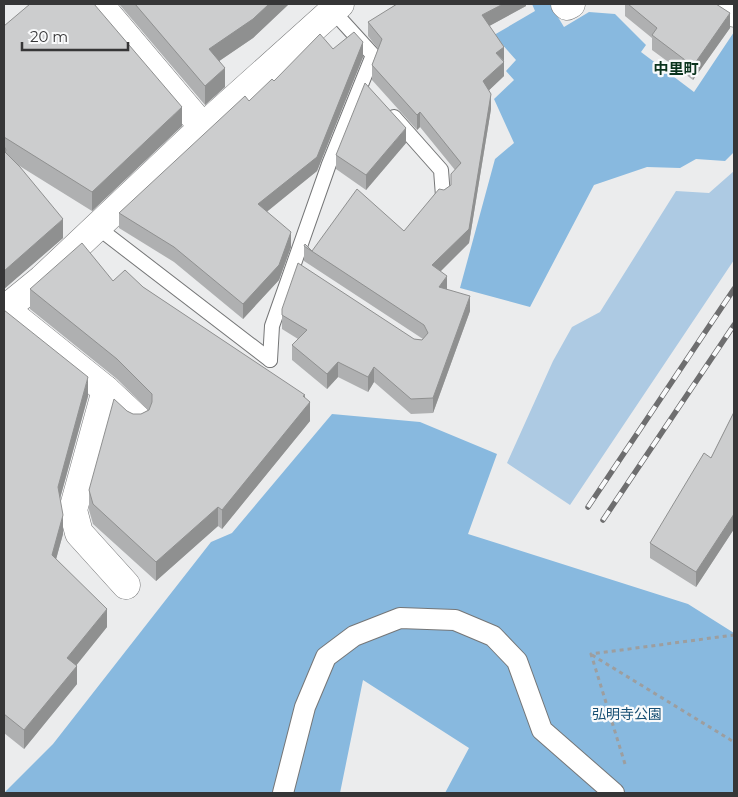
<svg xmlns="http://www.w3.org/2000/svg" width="738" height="797" font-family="Montserrat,'Noto Sans JP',sans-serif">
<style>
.green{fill:#adcae3}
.forest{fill:#88b9df}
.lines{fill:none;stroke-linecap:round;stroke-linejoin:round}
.service-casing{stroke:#757677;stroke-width:16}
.pedestrian-casing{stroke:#757677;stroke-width:22}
.minor-casing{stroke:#757677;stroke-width:29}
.path{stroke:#9d9e9f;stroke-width:3;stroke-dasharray:4 4;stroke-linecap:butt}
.service{stroke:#fff;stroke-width:14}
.pedestrian{stroke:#fff;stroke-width:20}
.minor{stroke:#fff;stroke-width:28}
.rail-casing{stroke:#6e6e6f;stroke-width:5.5}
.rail{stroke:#f9fafb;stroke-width:4;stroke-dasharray:11;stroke-linecap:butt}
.wall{fill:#afb0b1}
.shaded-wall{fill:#8f9090}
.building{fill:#cccdce;stroke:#8f9090}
.labels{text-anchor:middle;stroke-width:4.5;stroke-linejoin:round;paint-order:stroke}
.park-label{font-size:14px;fill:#164e73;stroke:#f9fafb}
.neighbourhood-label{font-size:15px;font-weight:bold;fill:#0b341e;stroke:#f9fafb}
</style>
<rect width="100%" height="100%" fill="#ebeced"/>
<polygon class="green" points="734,171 734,260 570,505 507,463 553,361 572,327 600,312 676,191 709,193"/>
<g class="forest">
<polygon points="532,4 550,4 564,27 589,12 615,14 646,45 641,52 694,92 734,32 734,152 725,161 696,159 680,168 647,167 594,185 530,307 460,288 495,159 514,143 494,99 514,80 506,71 516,60 494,35 535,11"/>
<polygon points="332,414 420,422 497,454 468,534 688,604 734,633 734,793 445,793 469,748 363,680 340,793 4,793 53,744 211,542 232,533"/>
</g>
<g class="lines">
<g class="service-casing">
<g id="service">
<polyline points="394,117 441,170 443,196"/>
<polyline points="97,227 270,360"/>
<polyline points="270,360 272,326 329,164 373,55 332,10"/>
</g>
</g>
<g class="pedestrian-casing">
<polyline id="pedestrian" points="283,793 305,707 326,657 354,636 400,618 455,620 493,636 517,661 542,730 614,793"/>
</g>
<g class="minor-casing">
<g id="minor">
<polyline points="99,4 203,127"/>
<polyline points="565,4 567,6 571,4"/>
<polyline points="722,4 734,13"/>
<polyline points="5,309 106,390 137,419"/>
<polyline points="4,310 42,279 203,127 340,4"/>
<polyline points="106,390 73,510 79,533 126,585"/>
</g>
</g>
<g class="path">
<polyline points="592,655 734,742"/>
<polyline points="625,764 591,654 734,635"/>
</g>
<use href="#service" class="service"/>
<use href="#pedestrian" class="pedestrian"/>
<use href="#minor" class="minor"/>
<g class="rail-casing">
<g id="rail">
<polyline points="588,507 734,289"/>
<polyline points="603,520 734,325"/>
</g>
</g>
<use href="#rail" class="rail"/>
</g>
<g class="wall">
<polygon points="119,4 289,4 253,38 219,61 225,87 205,105"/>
<polygon points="526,4 526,6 489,26 504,47 504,76 489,90 491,109 469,243 440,271 447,290 470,311 433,413 411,414 374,382 368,392 338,377 327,389 292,360 292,345 298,339 282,329 282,309 414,339 422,340 423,339 304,261 304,246 312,251 404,231 444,190 451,185 455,170 420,127 417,130 372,80 372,65 378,49 368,36 368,22"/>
<polygon points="625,4 716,4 730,28 693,80 652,50 652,38 625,16"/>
<polygon points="4,26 182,126 92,211 18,165 63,238 4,289"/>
<polygon points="333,49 363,57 317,171 267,211 291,247 279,280 243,319 174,262 119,228 119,213 249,101 274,81"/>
<polygon points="406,143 366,190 336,169 336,155"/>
<polygon points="113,281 143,287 305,398 310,421 222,529 218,526 156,581 93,524 89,510 89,490 127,411 133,414 141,414 148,410 117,379 30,309 30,289"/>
<polygon points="4,310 88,396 60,498 63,534 56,559 107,627 76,665 77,684 24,749 4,733"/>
<polygon points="734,412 734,529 696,587 650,558 650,543 711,458"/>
</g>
<g class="shaded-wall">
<polygon points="269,4 289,4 253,38 209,68 209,49"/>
<polygon points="503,4 526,4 526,6 482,30 482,15"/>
<polygon points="730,13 730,28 693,80 693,66"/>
<polygon points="363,42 363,57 317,171 258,219 258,204"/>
<polygon points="504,47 504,61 496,53"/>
<polygon points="504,62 504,76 483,96 483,81"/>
<polygon points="225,68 225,87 205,105 205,86"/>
<polygon points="491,94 491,109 469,243 432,280 432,265"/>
<polygon points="182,107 182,126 92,211 92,192"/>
<polygon points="420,112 420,127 417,130 417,115"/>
<polygon points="406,128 406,143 366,190 366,175"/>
<polygon points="63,219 63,238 4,289 4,271"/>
<polygon points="291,232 291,247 279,280 243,319 243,304"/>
<polygon points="447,276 447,291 439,287"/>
<polygon points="470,296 470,311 433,413 433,398"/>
<polygon points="338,362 338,377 327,389 327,374"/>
<polygon points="374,367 374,382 368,392 368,377"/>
<polygon points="88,377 88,396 58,506 58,487"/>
<polygon points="305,395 305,408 310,402 310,421 222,529 222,510"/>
<polygon points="218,507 218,526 156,581 156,562"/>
<polygon points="734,514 734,529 696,587 696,572"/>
<polygon points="63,515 63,534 52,574 52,555"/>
<polygon points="107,609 107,627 67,677 67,658"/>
<polygon points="77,666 77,684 24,749 24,730"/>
</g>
<g class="building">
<polygon points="30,4 94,4 182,107 92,192 4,137 4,26"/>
<polygon points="135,4 269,4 253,19 209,49 225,68 205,86"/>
<polygon points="397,4 503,4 482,15 504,47 496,53 504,62 483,81 491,94 469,229 432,265 447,276 439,287 470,296 433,398 411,399 374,367 368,377 338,362 327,374 292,345 307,330 282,315 282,309 298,263 414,339 422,340 428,333 424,325 304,246 305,244 312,251 357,189 404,231 439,189 444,190 451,185 451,174 461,163 420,112 417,115 372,65 382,39 368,22"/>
<polygon points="628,4 716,4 730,13 693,66 652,35 657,28"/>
<polygon points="354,32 363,42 317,157 258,204 291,232 279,265 243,304 174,247 119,213 245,96 249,101 272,79 274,81 320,34 333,49"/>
<polygon points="365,83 406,128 366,175 336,155"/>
<polygon points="4,146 6,150 5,152 20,167 63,219 4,271"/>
<polygon points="82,243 113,281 125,270 143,287 305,395 303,396 310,402 222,510 218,507 156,562 93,504 89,490 114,399 127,411 133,414 141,414 149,410 152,402 152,394 117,359 30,289"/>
<polygon points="4,310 88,377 58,487 63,515 52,555 107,609 67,658 77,666 24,730 4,714"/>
<polygon points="734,412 734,514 696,572 650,543 704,453 711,458"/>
</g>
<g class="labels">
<g class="park-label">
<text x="627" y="719">弘明寺公園</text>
</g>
<g class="neighbourhood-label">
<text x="676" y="74">中里町</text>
</g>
</g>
<rect width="738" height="797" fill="none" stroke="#363637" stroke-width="10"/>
<path d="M22 42v8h106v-8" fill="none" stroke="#363637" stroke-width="2.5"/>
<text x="30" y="42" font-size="15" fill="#363637" stroke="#f9fafb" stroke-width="4" paint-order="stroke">20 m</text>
</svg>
